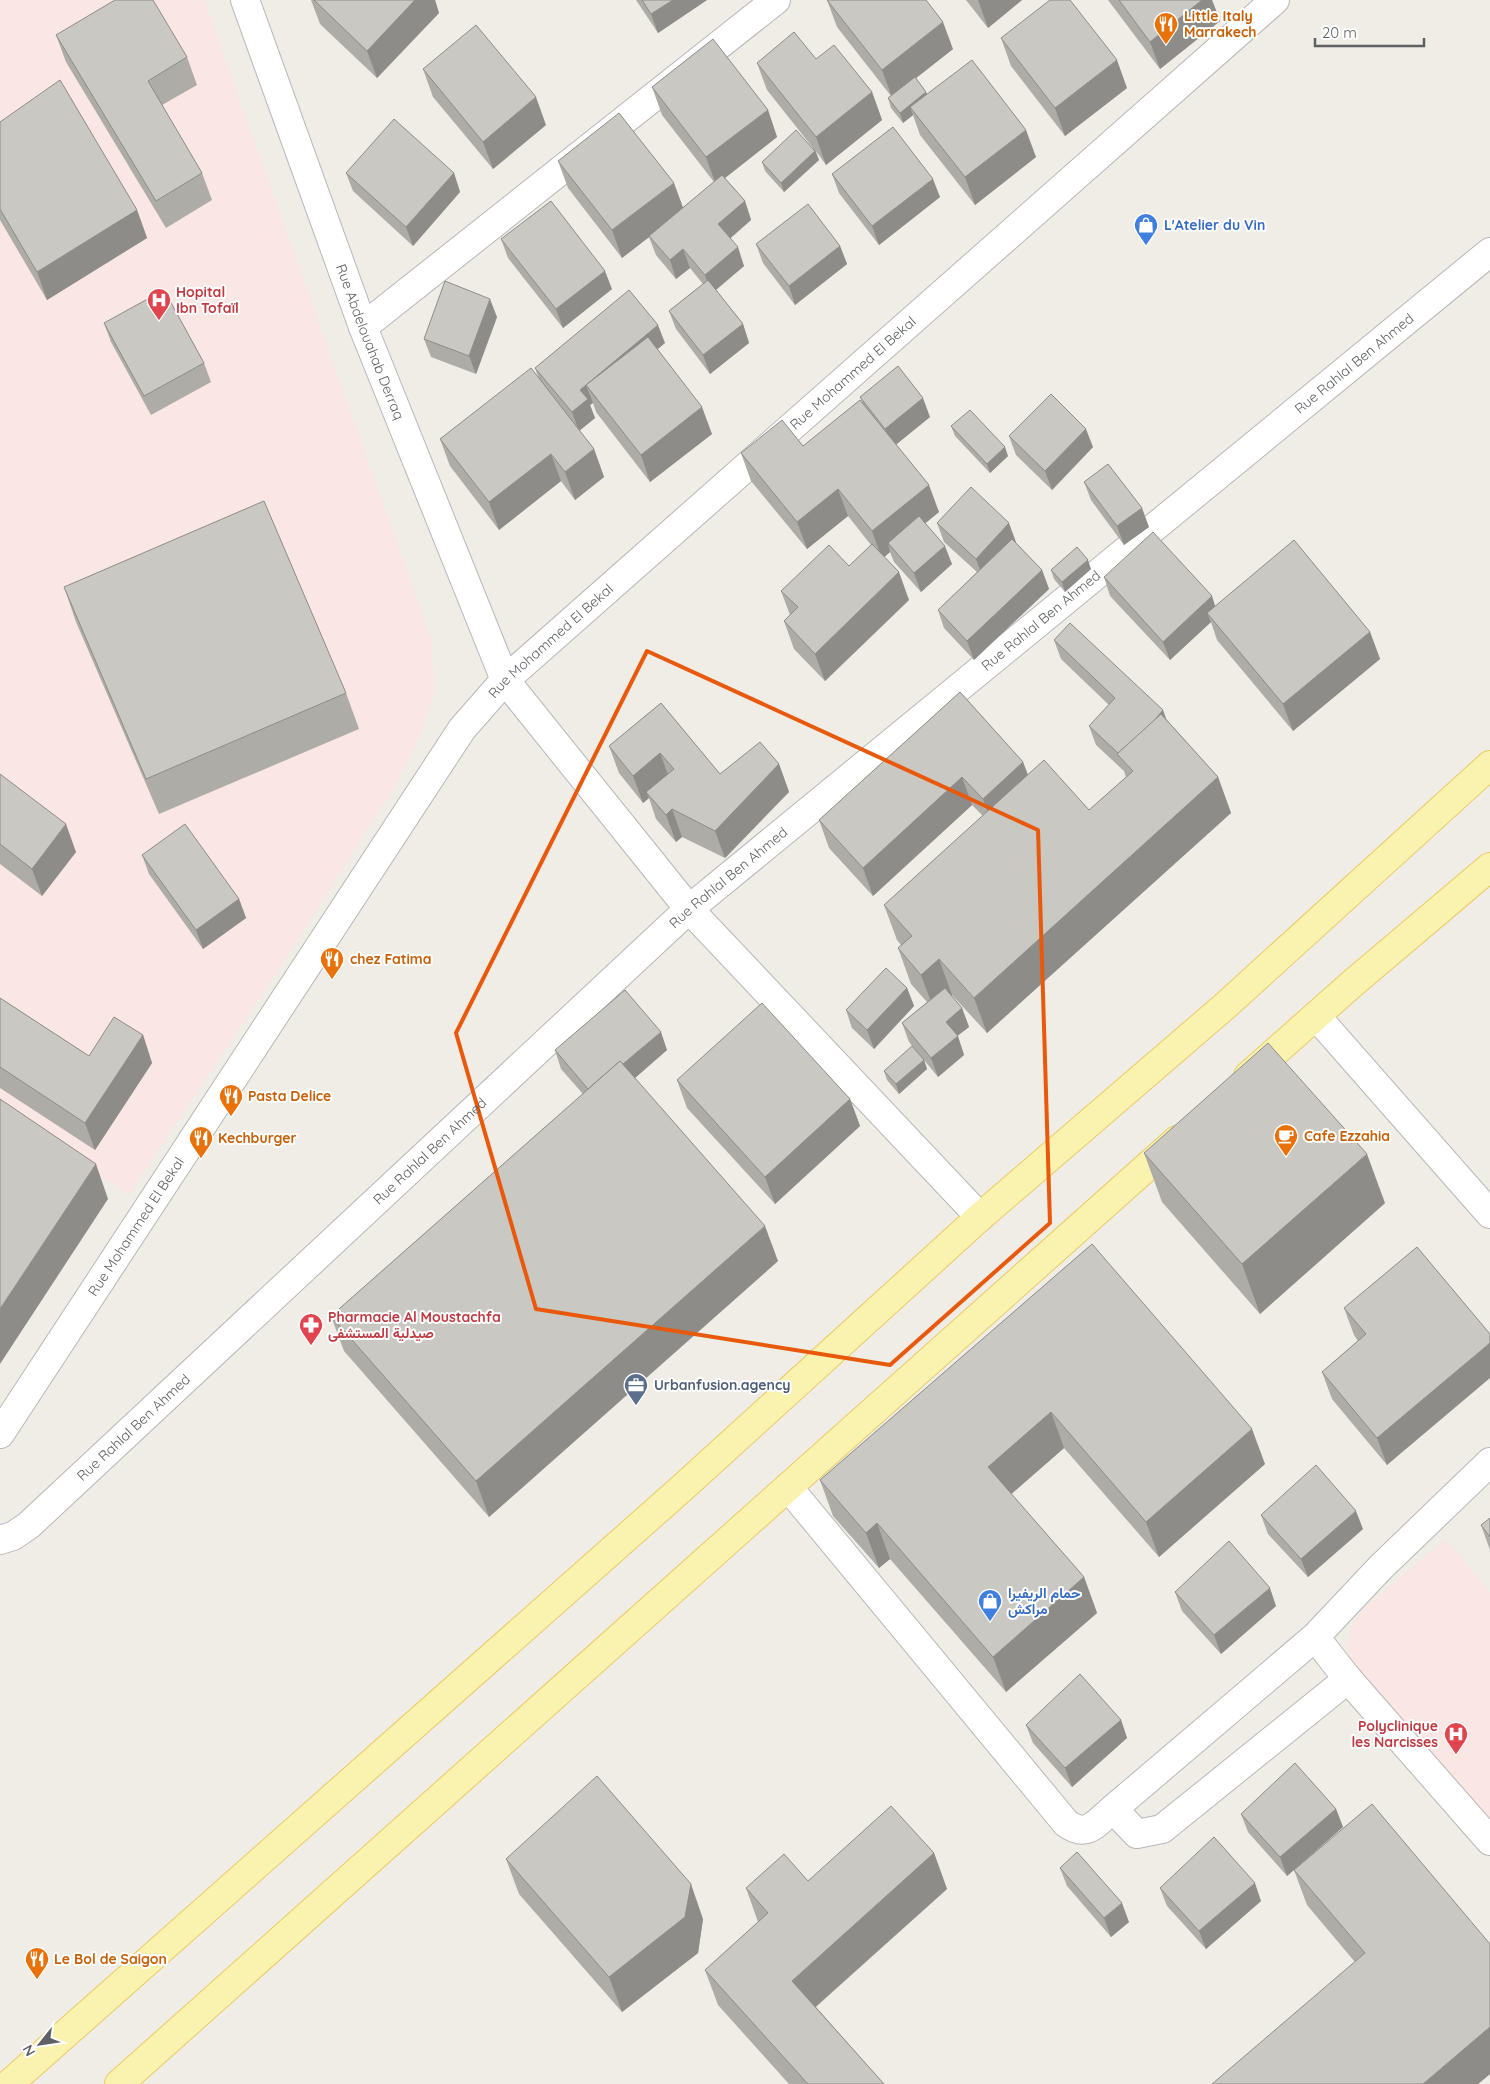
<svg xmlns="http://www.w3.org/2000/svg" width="1490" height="2084" font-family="Quicksand,Vazirmatn,sans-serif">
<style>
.medical{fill:#fae6e3}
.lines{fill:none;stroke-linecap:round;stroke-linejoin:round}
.minor-casing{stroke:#b6b7bc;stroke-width:30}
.major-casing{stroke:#eacb64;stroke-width:30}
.minor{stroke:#fff;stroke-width:28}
.major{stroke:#faf2af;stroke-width:28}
.wall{fill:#aeaca7}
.shaded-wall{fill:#8d8c88}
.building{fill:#cac8c2;stroke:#8d8c88}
.marked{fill:none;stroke:#e8590c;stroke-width:4;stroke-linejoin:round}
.labels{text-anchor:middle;stroke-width:4;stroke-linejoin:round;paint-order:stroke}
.food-label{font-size:14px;font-weight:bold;fill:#c56008;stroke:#fff;text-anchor:start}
.shop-label{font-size:14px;font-weight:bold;fill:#366cbe;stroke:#fff;text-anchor:start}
.health-label{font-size:14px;font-weight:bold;fill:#be3a42;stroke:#fff;text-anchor:start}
.street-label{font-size:14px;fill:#5d6065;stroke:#fff}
.service-label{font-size:14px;font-weight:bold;fill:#4e5e75;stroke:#fff;text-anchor:start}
</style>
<rect width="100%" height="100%" fill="#efede6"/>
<g class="medical">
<polygon points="0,0 204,0 432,642 434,694 419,737 396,784 285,959 128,1195 0,1103"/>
<polygon points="1446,1539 1490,1593 1490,1833 1356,1676 1348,1648 1351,1626 1363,1609"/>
</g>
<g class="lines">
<g class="minor-casing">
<g id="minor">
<path id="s1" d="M245 0 363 327 505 680 689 909 980 1217"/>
<polyline points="363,327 776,0"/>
<polyline points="1316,1016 1490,1214"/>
<path id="s2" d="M0 1434 462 729 505 680 1275 0"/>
<polyline points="1490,1462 1380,1568 1315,1637 1348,1679 1490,1841"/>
<path d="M788 1487 1066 1823C1087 1839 1096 1823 1113 1809"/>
<path id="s3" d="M0 1540 13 1536 29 1525 689 909 1490 252"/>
<polyline points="1315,1637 1113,1809 1137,1834 1162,1829 1348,1679"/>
</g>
</g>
<g class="major-casing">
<g id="major">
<polyline points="1248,1076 1353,983 1490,867"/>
<polyline points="9,2084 681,1489 980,1217 1225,1006 1490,765"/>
<polyline points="119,2084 1177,1140"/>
</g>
</g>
<use href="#minor" class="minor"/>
<use href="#major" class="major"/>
</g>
<g class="wall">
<polygon points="311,0 435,0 439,13 377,78 320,24"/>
<polygon points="636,0 707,0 658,33"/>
<polygon points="827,0 953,49 916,78 927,94 1036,157 975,205 920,135 913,115 903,123 891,108 888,98 891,96 837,27"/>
<polygon points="966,0 1022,0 988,28"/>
<polygon points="1108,0 1212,0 1220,21 1160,69"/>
<polygon points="56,35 187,57 197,85 162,105 202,173 212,200 166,228 66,62"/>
<polygon points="1001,38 1127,88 1065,136 1011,66"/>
<polygon points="816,59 872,92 882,120 826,165 816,151 819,160 784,192 765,171 762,162 813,148 767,90 757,63"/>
<polygon points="423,69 546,125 493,169 433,97"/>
<polygon points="652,87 768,110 777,137 725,178 745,201 751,220 730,238 744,266 716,290 743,324 749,343 710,374 676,329 669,311 703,284 690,268 676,279 656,255 649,237 622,258 568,188 558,161 683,208 714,182 662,115"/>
<polygon points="0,122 137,210 147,238 47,300 0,220"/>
<polygon points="346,173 454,173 460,192 413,246 353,191"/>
<polygon points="832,174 940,197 879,245 839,193"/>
<polygon points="501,239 612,289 563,328 508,258"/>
<polygon points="756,244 840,246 847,264 795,305 763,263"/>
<polygon points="497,317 476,374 431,357 424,339"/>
<polygon points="104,323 204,363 211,382 151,415 111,342"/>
<polygon points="665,343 657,349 712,434 650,482 596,412 593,403 590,405 595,418 579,431 594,449 604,477 575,500 561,481 499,530 450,466 440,439 539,379 535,368"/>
<polygon points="860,397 930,417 896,444 939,512 925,523 952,564 921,592 894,562 890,552 884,557 909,600 825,681 794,649 784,621 790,615 781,591 849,566 871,545 848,516 807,549 751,481 741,453 803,446 862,402"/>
<polygon points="951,426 1008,456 990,473 955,436"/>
<polygon points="1009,436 1093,447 1052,490 1016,455"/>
<polygon points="1084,482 1149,527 1124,545 1091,500"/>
<polygon points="937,523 1016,542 1015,542 1042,570 1049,589 974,660 944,628 938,610 977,572 944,542"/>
<polygon points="1091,569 1065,592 1054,579 1051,570"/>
<polygon points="1104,577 1215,606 1370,632 1380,659 1293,731 1217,640 1211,622 1170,660 1110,596"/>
<polygon points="64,587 346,693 359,729 159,814 76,622"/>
<polygon points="1054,640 1167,720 1218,777 1231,813 987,1033 952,995 951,995 962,1008 969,1027 957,1036 964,1055 938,1077 924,1060 927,1069 899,1094 887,1080 884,1071 921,1057 909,1042 902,1023 927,1002 911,984 898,948 901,945 897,940 884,905 983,816 972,805 873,896 829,848 819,820 960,692 1023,762 1028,775 1089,810 1126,777 1124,771 1096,745 1089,726 1109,705 1061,659"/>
<polygon points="661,703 720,774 779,764 789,792 725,858 682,837 676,842 656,819 649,798 643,803 619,773 609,746"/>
<polygon points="0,774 76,852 42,896 0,864"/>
<polygon points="142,855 239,899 246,918 203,949 149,874"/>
<polygon points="907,988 914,1006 874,1049 852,1028 846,1010"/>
<polygon points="0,998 89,1056 143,1035 152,1063 95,1150 0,1088"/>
<polygon points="555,1050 667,1050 635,1078 778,1261 489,1517 344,1351 331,1316 583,1094 561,1069"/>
<polygon points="677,1080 850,1099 860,1126 775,1204 687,1108"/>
<polygon points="1144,1153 1385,1203 1260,1314 1162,1202"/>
<polygon points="1092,1244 1265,1464 1159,1557 1064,1448 1011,1494 1084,1577 1097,1613 1006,1692 890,1559 879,1568 833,1516 820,1480"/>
<polygon points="1344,1308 1490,1334 1387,1465 1332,1399 1322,1372 1358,1341 1354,1335"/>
<polygon points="1261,1515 1363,1529 1308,1577 1268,1534"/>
<polygon points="1490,1518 1490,1550 1481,1525"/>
<polygon points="1175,1592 1276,1606 1221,1654 1182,1611"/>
<polygon points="1121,1720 1127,1738 1072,1787 1033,1743 1026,1725"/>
<polygon points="1336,1809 1343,1827 1287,1876 1248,1832 1241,1814"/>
<polygon points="934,1853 947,1889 816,2007 884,2084 789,2084 718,2005 705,1970 758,1922 746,1888 808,1881"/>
<polygon points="506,1859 703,1919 698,1953 622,2012 519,1894"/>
<polygon points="1060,1868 1129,1922 1111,1937 1067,1886"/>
<polygon points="1294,1870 1490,1944 1490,2074 1478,2084 1355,1962 1307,1905"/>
<polygon points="1160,1888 1261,1901 1206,1949 1167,1906"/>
</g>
<g class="shaded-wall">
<polygon points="415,0 435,0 439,13 377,78 367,51"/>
<polygon points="673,0 707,0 658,33 651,14"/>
<polygon points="978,0 1022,0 988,28"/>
<polygon points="1202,0 1212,0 1220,21 1160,69 1150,42"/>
<polygon points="943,22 953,49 892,97 882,70"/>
<polygon points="1117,60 1127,88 1065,136 1055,108"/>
<polygon points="872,92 882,120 826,165 816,137"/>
<polygon points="926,92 930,102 910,107 913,115 903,123 900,113"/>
<polygon points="536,97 546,125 493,169 483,142"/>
<polygon points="768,110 777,137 716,185 706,157"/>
<polygon points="1026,130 1036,157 975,205 965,177"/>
<polygon points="815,151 819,160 784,192 781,183"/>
<polygon points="454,173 460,192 413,246 406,227"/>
<polygon points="933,179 940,197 879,245 872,226"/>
<polygon points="674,183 684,210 622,258 612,230"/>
<polygon points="745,201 751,220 725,243 718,224"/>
<polygon points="137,210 147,238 47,300 37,272"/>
<polygon points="840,246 847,264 795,305 789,286"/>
<polygon points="738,247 744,266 711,294 705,275"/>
<polygon points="683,249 690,268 676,279 670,260"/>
<polygon points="605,271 612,289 563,328 556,309"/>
<polygon points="490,299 497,317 476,374 469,356"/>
<polygon points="743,324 749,343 710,374 703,355"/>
<polygon points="658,325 665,343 597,400 586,385"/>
<polygon points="586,385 593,403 590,405 595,418 579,431 572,412 580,390"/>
<polygon points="923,398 930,417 892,448 885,429"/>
<polygon points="702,407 712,434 650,482 641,455"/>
<polygon points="1086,429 1093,447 1052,490 1045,471"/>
<polygon points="1005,447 1008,456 990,473 987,464"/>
<polygon points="594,449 604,477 575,500 565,472"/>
<polygon points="551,454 561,481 499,530 489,502"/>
<polygon points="929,485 939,512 893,550 888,543 890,552 882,559 872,531"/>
<polygon points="838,489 848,516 807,549 797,522"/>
<polygon points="1142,508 1149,527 1124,545 1117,526"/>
<polygon points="1009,523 1016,542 983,578 976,559"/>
<polygon points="945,546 952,564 921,592 914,573"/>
<polygon points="1088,560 1091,569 1065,592 1062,582"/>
<polygon points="1042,570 1049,589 974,660 967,641"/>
<polygon points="899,572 909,600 825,681 815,654"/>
<polygon points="1212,596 1218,615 1207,613 1211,622 1170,660 1163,642"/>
<polygon points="1370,632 1380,659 1293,731 1283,704"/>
<polygon points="1163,710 1170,729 1121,756"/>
<polygon points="660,753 670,780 646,792 649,798 643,803 633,776"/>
<polygon points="1023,762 1033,789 993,827 983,799"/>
<polygon points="779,764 789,792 725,858 715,831"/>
<polygon points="962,777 972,805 873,896 863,868"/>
<polygon points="1218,777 1231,813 987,1033 974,998"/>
<polygon points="672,809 682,837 676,842 666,815"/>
<polygon points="66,824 76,852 42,896 32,869"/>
<polygon points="239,899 246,918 203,949 196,930"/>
<polygon points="939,959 952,995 934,1010 921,975"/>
<polygon points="907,988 914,1006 874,1049 867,1030"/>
<polygon points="962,1008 969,1027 952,1040 946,1022"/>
<polygon points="661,1032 667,1050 597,1111 590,1092"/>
<polygon points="143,1035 152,1063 95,1150 85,1123"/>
<polygon points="958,1036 964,1055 938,1077 931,1058"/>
<polygon points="924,1060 927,1069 899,1094 896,1084"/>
<polygon points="850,1099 860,1126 775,1204 765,1177"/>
<polygon points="1367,1154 1385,1203 1260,1314 1242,1264"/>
<polygon points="96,1164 108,1199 0,1364 0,1309"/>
<polygon points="765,1226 778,1261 489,1517 476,1481"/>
<polygon points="1490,1343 1490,1378 1387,1465 1377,1438"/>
<polygon points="1051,1412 1064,1448 1001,1503 988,1467"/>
<polygon points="1252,1429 1265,1464 1159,1557 1146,1522"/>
<polygon points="1356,1511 1363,1529 1308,1577 1301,1559"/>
<polygon points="877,1523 890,1559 879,1568 866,1533"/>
<polygon points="1084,1577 1097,1613 1006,1692 993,1657"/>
<polygon points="1270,1588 1276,1606 1221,1654 1214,1635"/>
<polygon points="1121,1720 1127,1738 1072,1787 1065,1768"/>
<polygon points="1336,1809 1343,1827 1287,1876 1280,1857"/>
<polygon points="934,1853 947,1889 805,2016 792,1981"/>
<polygon points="1255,1883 1261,1901 1206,1949 1199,1931"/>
<polygon points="691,1884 703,1919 698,1953 622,2012 609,1977"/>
<polygon points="1122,1903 1129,1922 1111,1937 1104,1918"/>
<polygon points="1490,2027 1490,2074 1478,2084 1423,2084"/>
</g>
<g class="building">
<polygon points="115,0 153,0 187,57 148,81 202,173 156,201 56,35"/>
<polygon points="314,0 415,0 367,51"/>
<polygon points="642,0 673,0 651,14"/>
<polygon points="827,0 926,0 943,22 882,70"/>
<polygon points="1050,0 1070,0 1117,60 1055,108 1001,38"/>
<polygon points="1119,0 1202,0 1150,42"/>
<polygon points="476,25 536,97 483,142 423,69"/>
<polygon points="794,32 816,59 834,45 872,92 816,137 757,63"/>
<polygon points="713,39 768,110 706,157 652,87"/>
<polygon points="972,60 1026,130 965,177 910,107"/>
<polygon points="915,77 926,92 900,113 888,98"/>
<polygon points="60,80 137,210 37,272 0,209 0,122"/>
<polygon points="619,113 674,183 612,230 558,161"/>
<polygon points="394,119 454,173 406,227 346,173"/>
<polygon points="893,127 933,179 872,226 832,174"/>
<polygon points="796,130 815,151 781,183 762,162"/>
<polygon points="722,175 745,201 718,224 738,247 705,275 683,249 670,260 649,236"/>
<polygon points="551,201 605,271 556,309 501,239"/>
<polygon points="808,204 840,246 789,286 756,244"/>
<polygon points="708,280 743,324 703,355 669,311"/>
<polygon points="445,281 490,299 469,356 424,339"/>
<polygon points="164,290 204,363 144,396 104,323"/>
<polygon points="629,290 658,325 580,390 588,399 572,412 535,368"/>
<polygon points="648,337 702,407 641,455 586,385"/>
<polygon points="898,366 923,398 885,429 860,397"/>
<polygon points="531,368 594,449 565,472 551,454 489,502 440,439"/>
<polygon points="1051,394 1086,429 1045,471 1009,436"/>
<polygon points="860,400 929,485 872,531 838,489 797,522 741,453 782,420 803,446"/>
<polygon points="970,410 1005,447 987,464 951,426"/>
<polygon points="1108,464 1142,508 1117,526 1084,482"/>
<polygon points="971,487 1009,523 976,559 937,523"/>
<polygon points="264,501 346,693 146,779 64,587"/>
<polygon points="919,516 945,546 914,573 888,543"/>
<polygon points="1153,532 1212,596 1163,642 1104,577"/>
<polygon points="1012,539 1042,570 967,641 938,610"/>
<polygon points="1294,540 1370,632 1283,704 1207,613"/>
<polygon points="872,544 899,572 815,654 784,621 798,607 781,591 829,545 849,566"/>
<polygon points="1077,547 1088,560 1062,582 1051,570"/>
<polygon points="1070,623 1163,710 1153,722 1118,753 1089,726 1115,698 1054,640"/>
<polygon points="960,692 1023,762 983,799 962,777 863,868 819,820"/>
<polygon points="661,703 720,774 760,742 779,764 715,831 672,809 666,815 646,792 674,769 660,753 633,776 609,746"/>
<polygon points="1161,714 1218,777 974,998 939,959 921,975 898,948 912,936 884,905 1044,760 1089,810 1133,771 1117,754"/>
<polygon points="0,774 66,824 32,869 0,844"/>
<polygon points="185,824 239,899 196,930 142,855"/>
<polygon points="886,968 907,988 867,1030 846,1010"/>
<polygon points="945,988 962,1008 946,1022 958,1036 931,1058 902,1023"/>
<polygon points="625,990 661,1032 623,1064 620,1061 588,1089 555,1050"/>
<polygon points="0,998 89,1056 114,1017 143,1035 85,1123 0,1067"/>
<polygon points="762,1003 850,1099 765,1177 677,1080"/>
<polygon points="1268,1043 1367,1154 1242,1264 1144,1153"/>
<polygon points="912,1046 924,1060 896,1084 884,1071"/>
<polygon points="620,1061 765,1226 476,1481 331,1316"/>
<polygon points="0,1099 96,1164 0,1309"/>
<polygon points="1092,1244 1252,1429 1146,1522 1051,1412 988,1467 1084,1577 993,1657 877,1523 866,1533 820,1480"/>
<polygon points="1417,1247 1490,1334 1490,1343 1377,1438 1322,1372 1366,1334 1344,1308"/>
<polygon points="1316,1465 1356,1511 1301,1559 1261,1515"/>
<polygon points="1490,1518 1490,1537 1481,1525"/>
<polygon points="1229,1541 1270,1588 1214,1635 1175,1592"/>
<polygon points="1080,1674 1121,1720 1065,1768 1026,1725"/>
<polygon points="1295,1763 1336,1809 1280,1857 1241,1814"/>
<polygon points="597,1776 691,1884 685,1917 609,1977 506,1859"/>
<polygon points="1372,1804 1490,1944 1490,2027 1423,2084 1212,2084 1365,1953 1294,1870"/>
<polygon points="891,1806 934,1853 792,1981 884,2084 808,2084 705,1970 768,1913 746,1888 784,1854 808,1881"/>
<polygon points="1214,1837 1255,1883 1199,1931 1160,1888"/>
<polygon points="1077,1852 1122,1903 1104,1918 1060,1868"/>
</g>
<path class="marked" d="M647 651 1038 830 1050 1223 890 1365 536 1309 456 1033Z"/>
<defs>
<g id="restaurant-pin" transform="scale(1.25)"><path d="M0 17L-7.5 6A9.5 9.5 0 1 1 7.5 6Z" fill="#e8710a" stroke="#fff"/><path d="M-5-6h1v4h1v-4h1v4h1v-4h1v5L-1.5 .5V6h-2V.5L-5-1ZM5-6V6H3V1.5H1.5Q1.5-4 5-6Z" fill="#fff"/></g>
<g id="shop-pin" transform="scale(1.25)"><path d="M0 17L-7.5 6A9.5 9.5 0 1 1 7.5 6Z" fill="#3f7fe0" stroke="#fff"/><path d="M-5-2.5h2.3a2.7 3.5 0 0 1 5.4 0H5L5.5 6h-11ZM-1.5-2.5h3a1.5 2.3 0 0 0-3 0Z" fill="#fff"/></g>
<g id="hospital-pin" transform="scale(1.25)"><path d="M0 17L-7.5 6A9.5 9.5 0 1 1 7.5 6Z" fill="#e0444e" stroke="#fff"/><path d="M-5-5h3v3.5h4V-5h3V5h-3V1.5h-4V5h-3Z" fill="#fff"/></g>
<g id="cafe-pin" transform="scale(1.25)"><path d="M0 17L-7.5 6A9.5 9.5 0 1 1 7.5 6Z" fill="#e8710a" stroke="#fff"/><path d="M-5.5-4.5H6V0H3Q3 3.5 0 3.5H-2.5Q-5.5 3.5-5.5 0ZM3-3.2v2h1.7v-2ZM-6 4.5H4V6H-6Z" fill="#fff"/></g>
<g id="pharmacy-pin" transform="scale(1.25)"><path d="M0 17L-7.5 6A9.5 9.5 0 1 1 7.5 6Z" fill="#e0444e" stroke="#fff"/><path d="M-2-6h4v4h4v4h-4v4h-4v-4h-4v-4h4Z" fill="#fff"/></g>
<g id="office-pin" transform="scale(1.25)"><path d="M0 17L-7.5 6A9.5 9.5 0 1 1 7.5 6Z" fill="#5c6f8a" stroke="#fff"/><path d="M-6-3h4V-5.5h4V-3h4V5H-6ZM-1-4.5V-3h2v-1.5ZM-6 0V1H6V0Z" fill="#fff"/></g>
</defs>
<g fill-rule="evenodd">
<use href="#restaurant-pin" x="1166" y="24"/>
<use href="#shop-pin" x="1146" y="225"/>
<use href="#hospital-pin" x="159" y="300"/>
<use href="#restaurant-pin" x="332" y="959"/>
<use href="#restaurant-pin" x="231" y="1096"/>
<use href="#cafe-pin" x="1286" y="1136"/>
<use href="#restaurant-pin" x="201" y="1138"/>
<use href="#pharmacy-pin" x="311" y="1325"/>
<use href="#office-pin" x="636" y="1385"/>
<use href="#shop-pin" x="990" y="1601"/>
<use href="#hospital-pin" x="1456" y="1734"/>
<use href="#restaurant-pin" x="37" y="1959"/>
</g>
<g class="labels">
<g class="food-label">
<text x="1184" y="21">Little Italy<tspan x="1184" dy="16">Marrakech</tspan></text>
<text x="350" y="964">chez Fatima</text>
<text x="248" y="1101">Pasta Delice</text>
<text x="1304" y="1141">Cafe Ezzahia</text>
<text x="218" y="1143">Kechburger</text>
<text x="54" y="1964">Le Bol de Saigon</text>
</g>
<g class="shop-label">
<text x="1164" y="230">L'Atelier du Vin</text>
<text x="1008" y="1598">حمام الريفيرا<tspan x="1008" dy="16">مراكش</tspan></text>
</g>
<g class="health-label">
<text x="176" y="297">Hopital<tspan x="176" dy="16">Ibn Tofaïl</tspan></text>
<text x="328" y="1322">Pharmacie Al Moustachfa<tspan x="328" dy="16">صيدلية المستشفى</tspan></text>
<text x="1438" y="1731" text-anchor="end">Polyclinique<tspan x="1438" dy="16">les Narcisses</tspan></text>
</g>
<g class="street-label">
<text dy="5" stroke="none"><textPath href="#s1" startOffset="364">Rue Abdelouahab Derraq</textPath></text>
<text dy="5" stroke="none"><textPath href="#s3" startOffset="1796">Rue Rahlal Ben Ahmed</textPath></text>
<text dy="5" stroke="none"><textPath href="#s2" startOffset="1372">Rue Mohammed El Bekal</textPath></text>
<text dy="5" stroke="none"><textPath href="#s3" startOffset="1391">Rue Rahlal Ben Ahmed</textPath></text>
<text dy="5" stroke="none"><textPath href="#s2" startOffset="968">Rue Mohammed El Bekal</textPath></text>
<text dy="5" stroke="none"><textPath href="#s3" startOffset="986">Rue Rahlal Ben Ahmed</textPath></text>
<text dy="5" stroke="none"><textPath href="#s3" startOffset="581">Rue Rahlal Ben Ahmed</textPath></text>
<text dy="5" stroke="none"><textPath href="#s2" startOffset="248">Rue Mohammed El Bekal</textPath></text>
<text dy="5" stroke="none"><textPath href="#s3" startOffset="176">Rue Rahlal Ben Ahmed</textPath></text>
</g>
<g class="service-label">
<text x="654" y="1390">Urbanfusion.agency</text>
</g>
</g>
<g transform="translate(40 2044) rotate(240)" stroke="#ffffff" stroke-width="4" paint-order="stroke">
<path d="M0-4L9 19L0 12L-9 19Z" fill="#5d6065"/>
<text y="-8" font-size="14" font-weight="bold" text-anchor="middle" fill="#5d6065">N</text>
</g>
<path d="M1315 38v8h109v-8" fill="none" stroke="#5d6065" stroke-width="2.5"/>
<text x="1322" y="38" font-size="15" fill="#5d6065" stroke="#ffffff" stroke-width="4" paint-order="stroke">20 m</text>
</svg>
